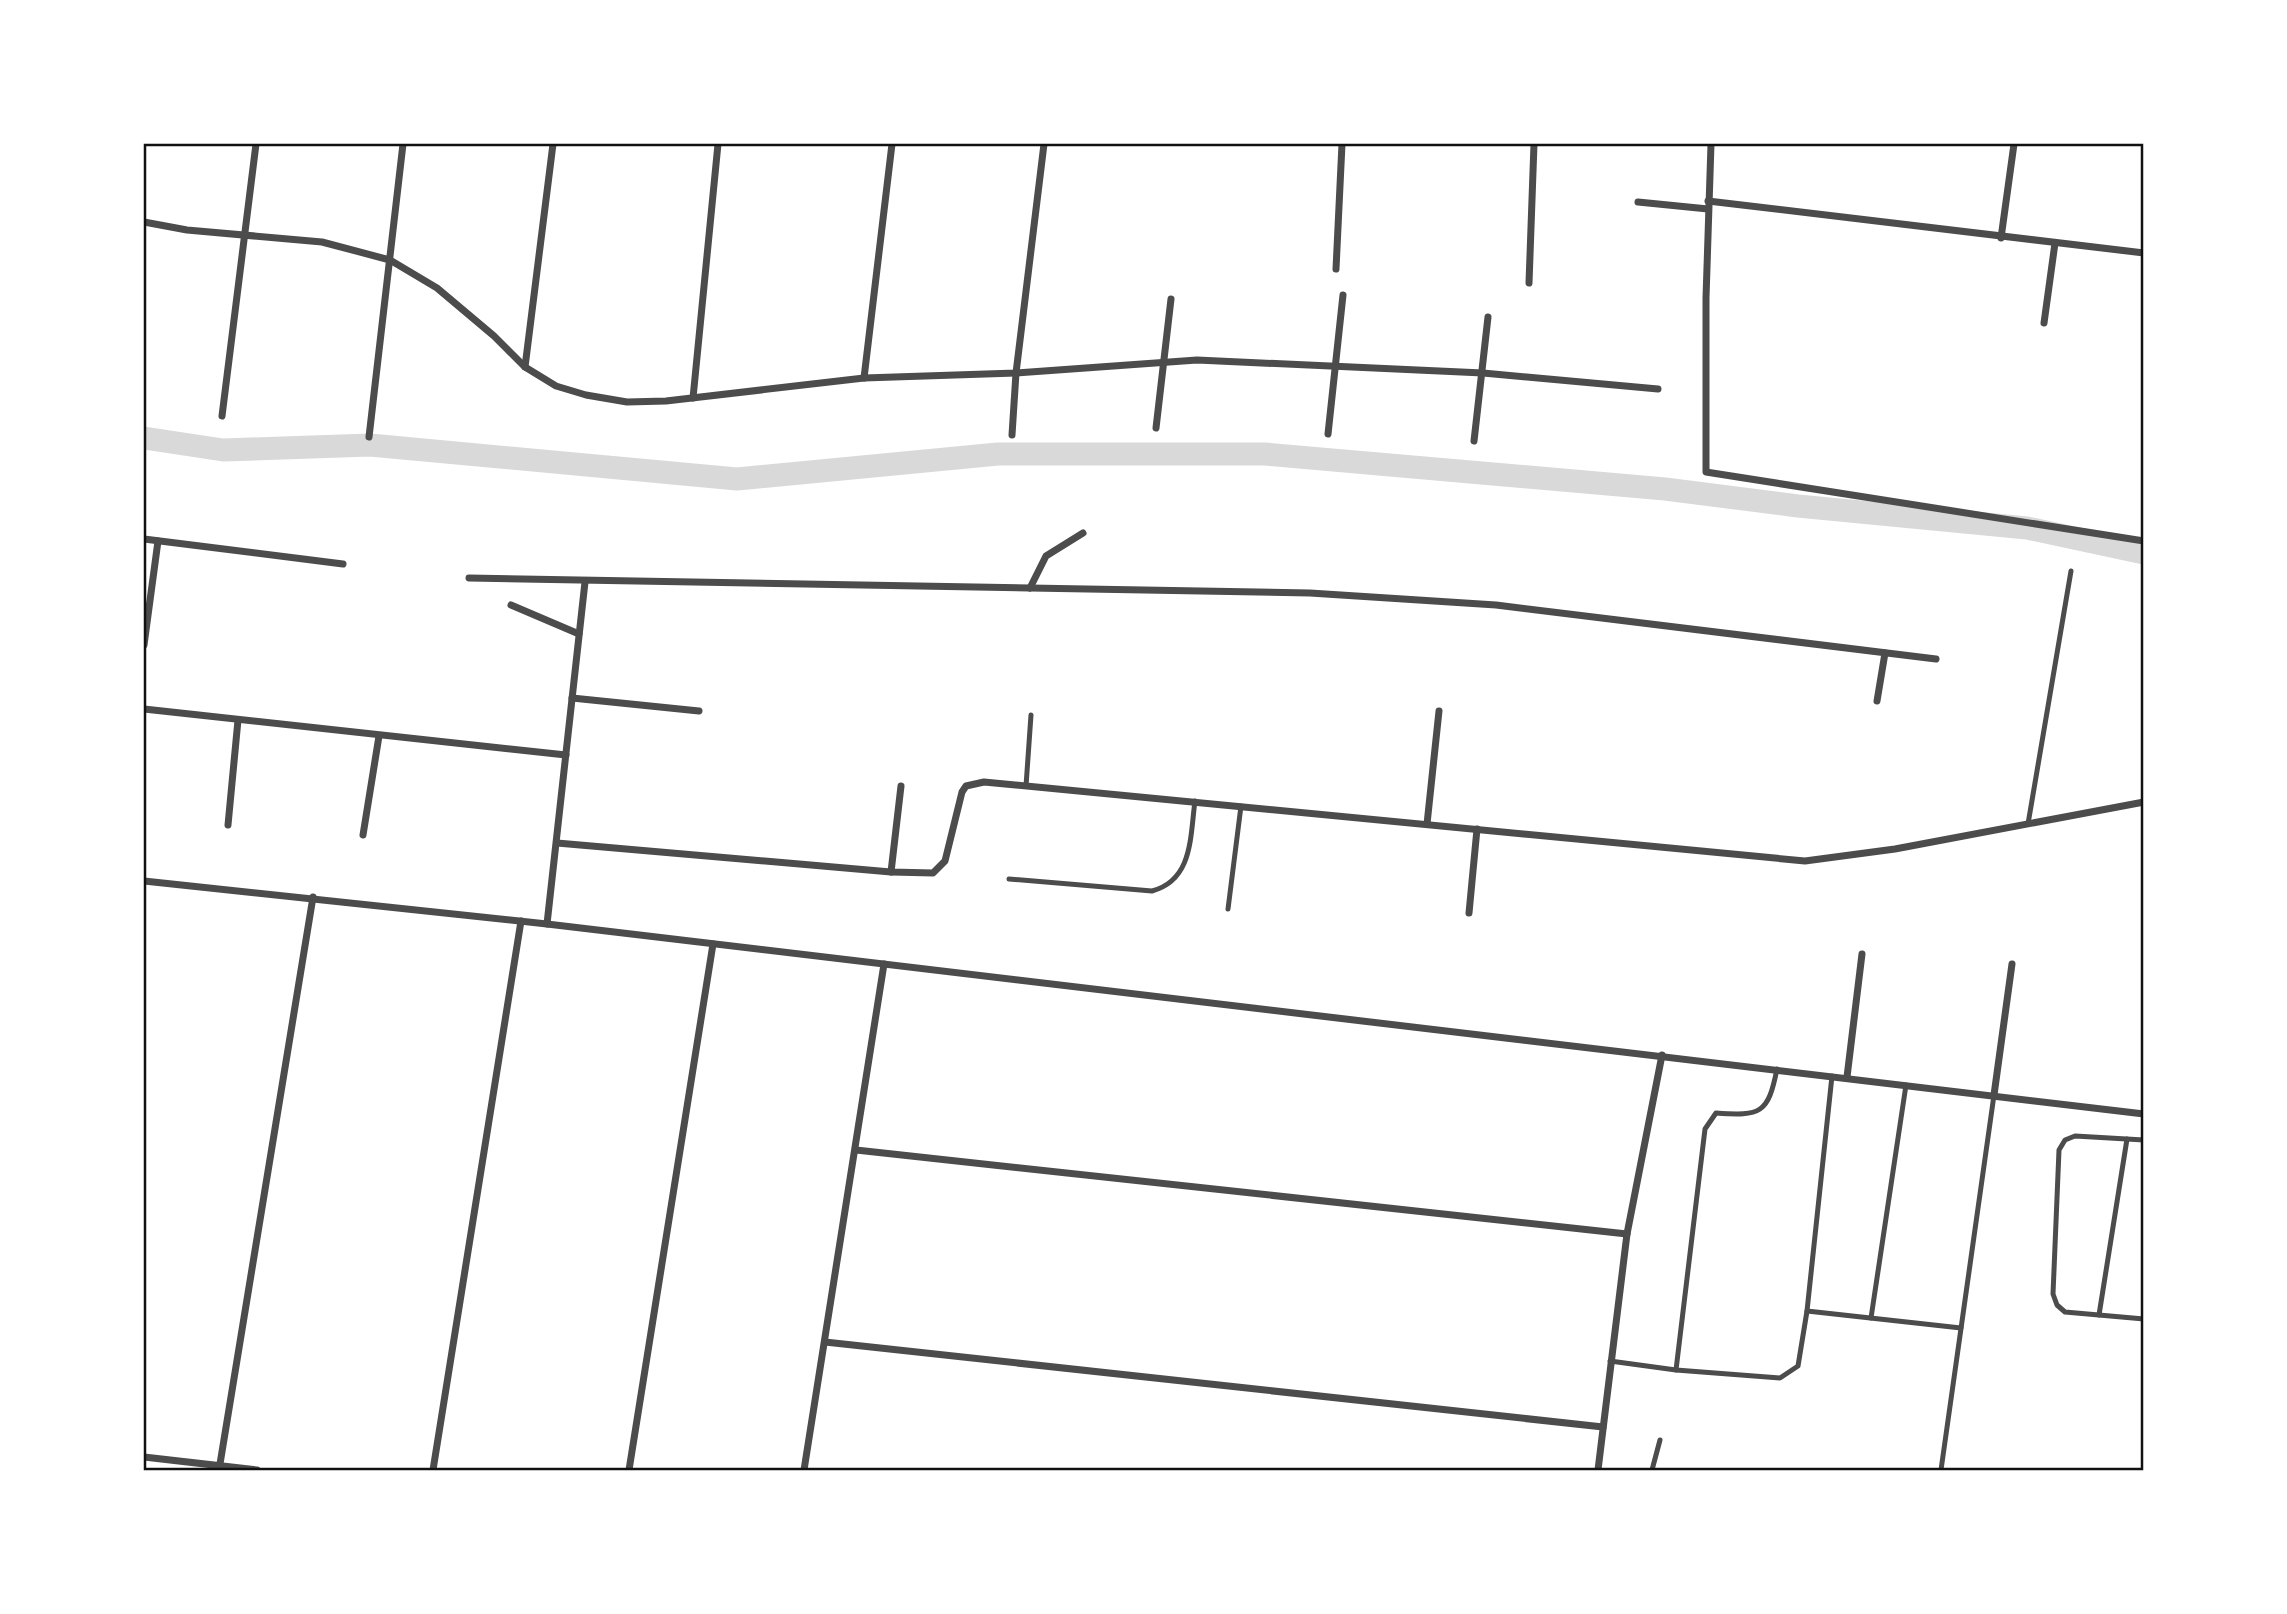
<svg xmlns="http://www.w3.org/2000/svg" width="2287" height="1614" font-family="Overpass,sans-serif">
<style>
.lines{fill:none;stroke-linecap:round;stroke-linejoin:round}
.canal{stroke:#d9d9d9;stroke-width:23}
.service{stroke:#4c4c4c;stroke-width:5}
.minor{stroke:#4c4c4c;stroke-width:7}
.neatline{fill:none;stroke:#111;stroke-width:2.5}
</style>
<rect width="100%" height="100%" fill="#fff"/>
<g class="lines">
<polyline class="canal" points="144,438 223,450 370,445 737,479 998,454 1265,454 1665,489 1798,506 2027,528 2144,553"/>
<g class="service">
<polyline points="1026,786 1031,715"/>
<polyline points="2028,824 2071,571"/>
<path d="M1009 879 1152 891C1193 880 1190 837 1195 801"/>
<polyline points="1228,909 1241,806"/>
<polyline points="2144,1140 2075,1136 2065,1140 2059,1150 2053,1294 2057,1305 2065,1312 2144,1319"/>
<polyline points="1807,1311 1961,1328"/>
<polyline points="2099,1315 2127,1139"/>
<polyline points="1871,1318 1906,1085"/>
<polyline points="1610,1361 1676,1370 1780,1378 1798,1366 1807,1311 1832,1076"/>
<path d="M1676 1370 1705 1129 1716 1113C1761 1116 1768 1114 1777 1069"/>
<polyline points="1652,1470 1660,1440"/>
<polyline points="1941,1470 1994,1095"/>
</g>
<g class="minor">
<polyline points="1711,144 1706,298 1706,472 2144,541"/>
<polyline points="1708,201 2144,253"/>
<polyline points="1638,202 1708,209"/>
<polyline points="144,222 187,230 322,242 390,260 437,288 494,336 525,367 556,386 586,395 627,402 666,401 864,378 1016,373 1197,360 1483,373 1658,389"/>
<polyline points="2001,238 2014,144"/>
<polyline points="1336,269 1342,144"/>
<polyline points="1529,283 1534,144"/>
<polyline points="2044,323 2055,243"/>
<polyline points="525,367 553,144"/>
<polyline points="864,378 892,144"/>
<polyline points="693,398 718,144"/>
<polyline points="222,416 256,144"/>
<polyline points="1156,428 1171,299"/>
<polyline points="1328,434 1343,295"/>
<polyline points="1012,435 1016,373 1044,144"/>
<polyline points="369,437 403,144"/>
<polyline points="1474,441 1488,317"/>
<polyline points="144,539 343,564"/>
<polyline points="469,578 1310,593 1496,605 1936,659"/>
<polyline points="1030,588 1046,556 1083,533"/>
<polyline points="511,605 579,634"/>
<polyline points="144,645 158,541"/>
<polyline points="572,698 699,711"/>
<polyline points="1877,701 1885,653"/>
<polyline points="144,709 566,755"/>
<polyline points="1427,824 1439,711"/>
<polyline points="228,825 238,720"/>
<polyline points="363,835 379,736"/>
<polyline points="557,843 891,872 933,873 945,861 962,792 966,786 984,782 1805,861 1895,849 2144,802"/>
<polyline points="891,872 901,786"/>
<polyline points="144,881 547,924 2144,1114"/>
<polyline points="1469,913 1477,829"/>
<polyline points="547,924 585,582"/>
<polyline points="1847,1077 1862,954"/>
<polyline points="1994,1095 2012,964"/>
<polyline points="856,1150 1627,1234"/>
<polyline points="825,1342 1603,1427"/>
<polyline points="144,1457 257,1470"/>
<polyline points="219,1470 313,897"/>
<polyline points="433,1470 521,921"/>
<polyline points="629,1470 713,944"/>
<polyline points="804,1470 884,964"/>
<polyline points="1598,1470 1627,1234 1662,1055"/>
</g>
</g>
<rect width="2287" height="1614" fill="none" stroke="#ffffff" stroke-width="290"/>
<rect x="145" y="145" width="1997" height="1324" class="neatline"/>
</svg>
